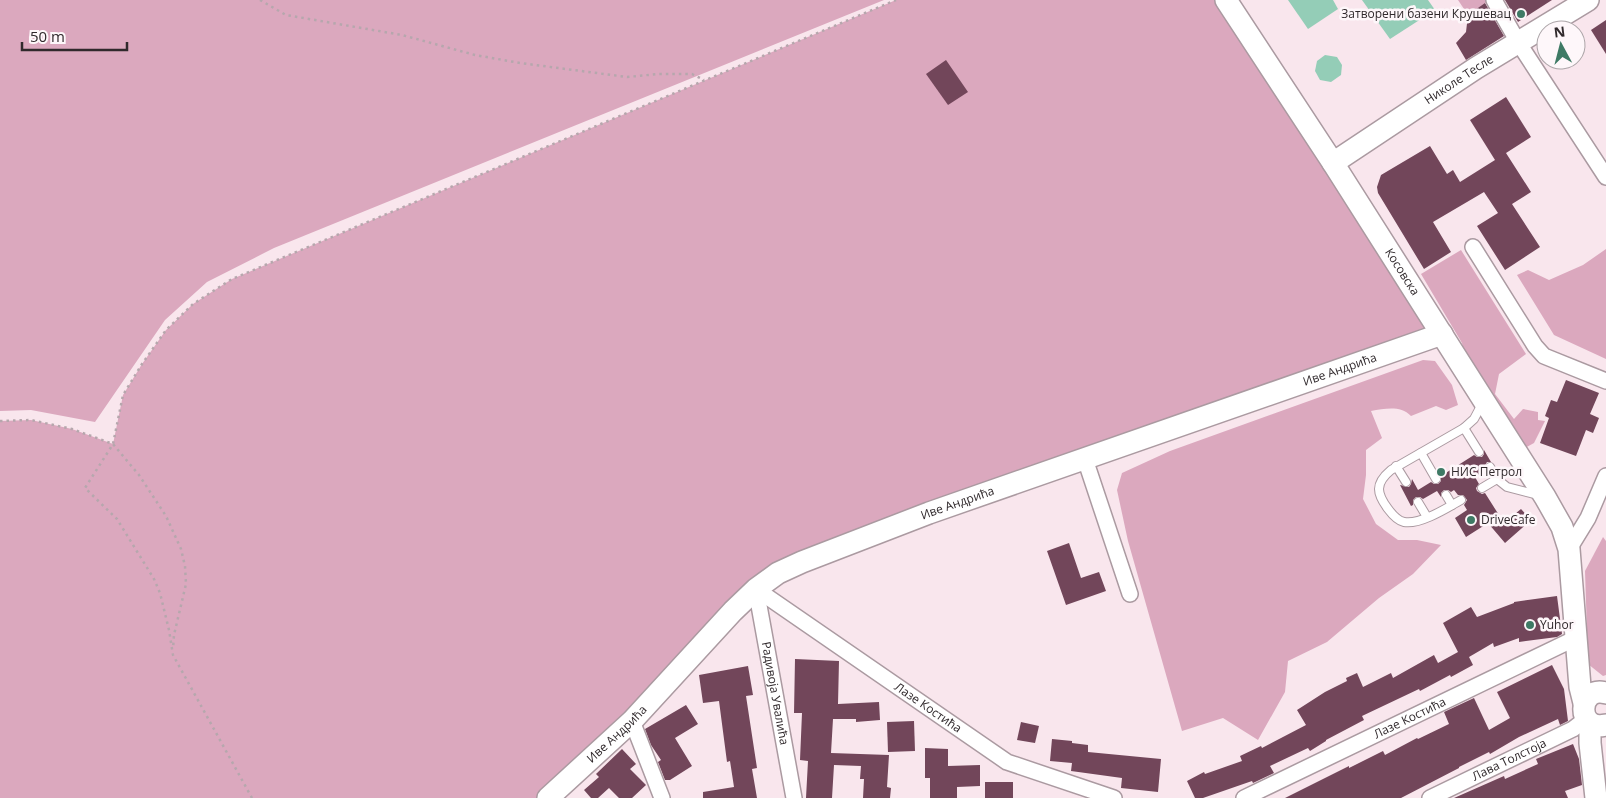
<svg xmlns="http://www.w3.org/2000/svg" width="1606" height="798" font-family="'Open Sans',sans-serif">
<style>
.green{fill:#dba8be}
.water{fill:#94cdb7}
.building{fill:#72465a}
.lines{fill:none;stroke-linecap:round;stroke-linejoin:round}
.lane-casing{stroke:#ab9aa1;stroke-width:10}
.street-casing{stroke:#ab9aa1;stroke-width:18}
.secondary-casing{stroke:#ab9aa1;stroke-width:24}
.path{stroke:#b6a7ad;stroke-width:2.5;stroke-dasharray:2.5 4;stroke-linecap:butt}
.lane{stroke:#fff;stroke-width:8}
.street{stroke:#fff;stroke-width:15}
.secondary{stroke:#fff;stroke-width:21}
.poi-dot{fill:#3e7a65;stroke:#fef7fa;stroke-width:2}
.labels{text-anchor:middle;stroke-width:5;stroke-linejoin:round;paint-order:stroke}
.poi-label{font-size:12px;fill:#30292c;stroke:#fef7fa;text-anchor:start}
.street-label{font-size:12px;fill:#30292c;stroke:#fef7fa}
</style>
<rect width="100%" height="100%" fill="#f9e6ed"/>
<g class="green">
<polygon points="0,0 884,0 274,248 207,282 165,320 95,422 31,410 0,411"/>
<polygon points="896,0 1231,0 1442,334 779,573 548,798 0,798 0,421 31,420 72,429 113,444 123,395 142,364 166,330 193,304 232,279"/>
<polygon points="1458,0 1490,0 1468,15"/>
<polygon points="1606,249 1606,359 1554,335 1517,275 1528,270 1549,280 1583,265"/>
<polygon points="1461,250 1526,354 1499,374 1495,394 1514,419 1523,409 1538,412 1538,420 1545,421 1534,443 1523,449 1464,353 1462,343 1421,274"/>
<path d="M1423 360 1435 361 1452 385 1458 405 1446 410 1436 406 1411 416C1400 405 1385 409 1371 411L1382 438 1366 450V475L1363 499 1376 524 1398 540H1417L1441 545 1413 574 1379 598 1327 642 1288 661 1285 692 1258 740 1223 718 1182 731 1128 541 1117 490 1122 473 1170 451Z"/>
<polygon points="1603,537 1606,541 1606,675 1603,676 1588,664 1585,571"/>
</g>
<g class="water">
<polygon points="1288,0 1333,0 1338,9 1308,29"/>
<polygon points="1362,0 1428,0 1435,10 1390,39"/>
<polygon points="1325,55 1337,57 1342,65 1341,75 1331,82 1320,80 1315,71 1317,61"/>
</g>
<g class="building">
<polygon points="1505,0 1552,0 1518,22"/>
<polygon points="1485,3 1504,36 1466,60 1456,43 1466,32 1468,15"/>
<polygon points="1606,20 1606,54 1591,30"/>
<polygon points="946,60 968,92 948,105 926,74"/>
<polygon points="1506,97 1531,137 1506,153 1531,192 1512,204 1540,247 1505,270 1477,226 1498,213 1484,192 1433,222 1451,252 1424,269 1378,193 1377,187 1381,175 1430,146 1447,174 1453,170 1460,182 1495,160 1470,120"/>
<polygon points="1566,380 1599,393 1590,414 1599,418 1593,433 1586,430 1576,456 1540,443 1549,418 1545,416 1551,400 1557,402"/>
<polygon points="1484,450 1491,462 1487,462 1484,467 1485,470 1475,477 1479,484 1476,488 1477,491 1482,494 1485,493 1504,523 1521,509 1531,520 1505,543 1488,523 1466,537 1455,518 1467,510 1464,505 1467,500 1463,495 1458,495 1454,490 1451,492 1448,490 1444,490 1441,493 1441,497 1437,491 1423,499 1420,497 1416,497 1413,500 1413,505 1411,506 1400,485 1409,487 1411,484 1412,479 1418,490 1431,482 1434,484 1438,484 1441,481 1441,476 1474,455 1477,457 1482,457 1484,454"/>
<polygon points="1069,543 1081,578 1099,572 1106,591 1066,605 1047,551"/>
<polygon points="1557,596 1562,634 1557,637 1519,642 1519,638 1494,647 1493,643 1469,657 1473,665 1451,677 1450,675 1420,691 1419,689 1362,716 1364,720 1326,740 1326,741 1310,751 1308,748 1270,766 1274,773 1253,783 1252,781 1203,798 1195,798 1187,781 1204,772 1205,774 1242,761 1240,756 1261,746 1262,748 1306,725 1297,710 1325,692 1347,681 1346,678 1357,673 1363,687 1391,673 1393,678 1434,655 1438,663 1458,652 1443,623 1471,607 1477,617 1514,603 1514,602"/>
<polygon points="795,659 839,661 838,704 879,702 880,720 856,722 856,719 833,719 831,753 889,755 887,787 891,788 890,798 863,798 864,779 860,779 861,766 834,765 832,798 806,798 808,761 800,760 802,713 794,713"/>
<polygon points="1552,665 1564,689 1568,721 1560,725 1558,719 1519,737 1490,754 1489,752 1459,767 1459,768 1401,798 1285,798 1349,766 1349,768 1383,751 1385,755 1417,738 1418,739 1449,724 1444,712 1474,698 1489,730 1510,718 1497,692"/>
<polygon points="748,666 753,695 746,696 757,768 752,769 757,798 703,798 703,792 734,787 730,761 727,762 719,701 703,703 699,675"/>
<polygon points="686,705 698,724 675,738 692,766 670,780 665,780 658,762 661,760 651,745 645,729"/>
<polygon points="914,721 915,751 888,752 887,722"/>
<polygon points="1021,722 1039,726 1035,743 1017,740"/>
<polygon points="1052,739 1072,741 1072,743 1088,745 1088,752 1161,759 1158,792 1121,788 1122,778 1071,771 1072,763 1050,761"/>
<polygon points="1573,744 1579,759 1582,785 1565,791 1568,798 1454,798 1504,776 1505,779 1538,764 1536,759"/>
<polygon points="925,748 948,749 948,766 980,765 980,786 957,787 957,798 930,798 930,778 925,778"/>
<polygon points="622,749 636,764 630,769 646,785 632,798 619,798 609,788 598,798 591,798 584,790 599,777 596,774"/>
<rect x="985" y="782" width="28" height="16"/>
</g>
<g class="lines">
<g class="lane-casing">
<g id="lane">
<polyline points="1464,428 1479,452"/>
<polyline points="1421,453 1436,479"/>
<polyline points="1396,466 1406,482"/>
<polyline points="1490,467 1497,479"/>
<polyline points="1482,488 1497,479 1507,487 1538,495"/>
<polyline points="1446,495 1452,505"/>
<path d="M1461 500C1447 508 1420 525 1404 522 1394 520 1379 499 1379 489 1379 481 1385 475 1391 470L1464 428 1474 419 1482 404"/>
<polyline points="1418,502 1427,517"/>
</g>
</g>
<g class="street-casing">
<g id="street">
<polyline points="1494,0 1518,42 1606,177"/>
<polyline points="1473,247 1535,346 1544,356 1606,381"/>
<polyline points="1085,459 1130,594"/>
<polyline points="1569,549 1588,518 1606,476"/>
<path id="s1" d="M756 589 1007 762 1114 798"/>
<path id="s2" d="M756 589 794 798"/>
<polyline points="632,721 662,798"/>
<path id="s3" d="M1244 798 1576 638"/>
<path id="s4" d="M1430 798 1573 729 1586 719"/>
</g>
</g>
<g class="secondary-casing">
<g id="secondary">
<path id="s5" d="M1226 0 1333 163 1545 497 1562 527 1569 549 1580 687 1584 703"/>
<path id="s6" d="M1333 163 1476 68 1588 0"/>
<path d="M1606 693C1578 685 1575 732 1606 725"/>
<polyline points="1590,723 1590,743 1596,798"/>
<path id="s7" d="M548 798 632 721 733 611 756 589 778 573 802 562 929 513 1442 334"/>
</g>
</g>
<g class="path">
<polyline points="260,0 286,15 402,35 475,55 520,63 627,77 658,74 692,74 704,80"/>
<polyline points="0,421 31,420 72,429 113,444 139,475 166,516 181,549 185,566 186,584 174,635 173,649"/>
<polyline points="252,798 173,655 169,630 160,593 154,579 117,519 85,488 113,444 123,395 142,364 166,330 193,304 232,279 896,0"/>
</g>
<use href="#lane" class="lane"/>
<use href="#street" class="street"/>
<use href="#secondary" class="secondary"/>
</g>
<g class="poi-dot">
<circle cx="1521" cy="14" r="5"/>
<circle cx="1441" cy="472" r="5"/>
<circle cx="1471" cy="520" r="5"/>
<circle cx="1530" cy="625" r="5"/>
</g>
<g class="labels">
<g class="poi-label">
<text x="1511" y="18" text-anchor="end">Затворени базени Крушевац</text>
<text x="1451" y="476">НИС Петрол</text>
<text x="1481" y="524">DriveCafe</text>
<text x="1540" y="629">Yuhor</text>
</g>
<g class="street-label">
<text dy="4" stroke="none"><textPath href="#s6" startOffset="151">Николе Тесле</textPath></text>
<text dy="4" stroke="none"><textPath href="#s5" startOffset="324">Косовска</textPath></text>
<text dy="4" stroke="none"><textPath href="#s7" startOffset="920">Иве Андрића</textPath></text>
<text dy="4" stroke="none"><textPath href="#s7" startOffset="515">Иве Андрића</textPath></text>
<text dy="4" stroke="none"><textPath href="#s2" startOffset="106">Радивоја Увалића</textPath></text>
<text dy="4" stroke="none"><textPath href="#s1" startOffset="209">Лазе Костића</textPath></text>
<text dy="4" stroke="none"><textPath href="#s3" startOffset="184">Лазе Костића</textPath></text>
<text dy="4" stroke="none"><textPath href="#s7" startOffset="94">Иве Андрића</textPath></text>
<text dy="4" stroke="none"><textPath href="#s4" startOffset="88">Лава Толстоја</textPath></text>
</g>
</g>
<g transform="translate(1561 45) rotate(353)"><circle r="24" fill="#fef7fa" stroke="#aca5a8"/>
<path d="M0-4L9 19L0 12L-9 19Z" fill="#3e7a65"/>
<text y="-8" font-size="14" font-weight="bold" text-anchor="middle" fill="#30292c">N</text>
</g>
<path d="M22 42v8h105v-8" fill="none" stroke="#30292c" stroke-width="2.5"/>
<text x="30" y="42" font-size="15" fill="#30292c" stroke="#fef7fa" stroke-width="4" paint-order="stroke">50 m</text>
</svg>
